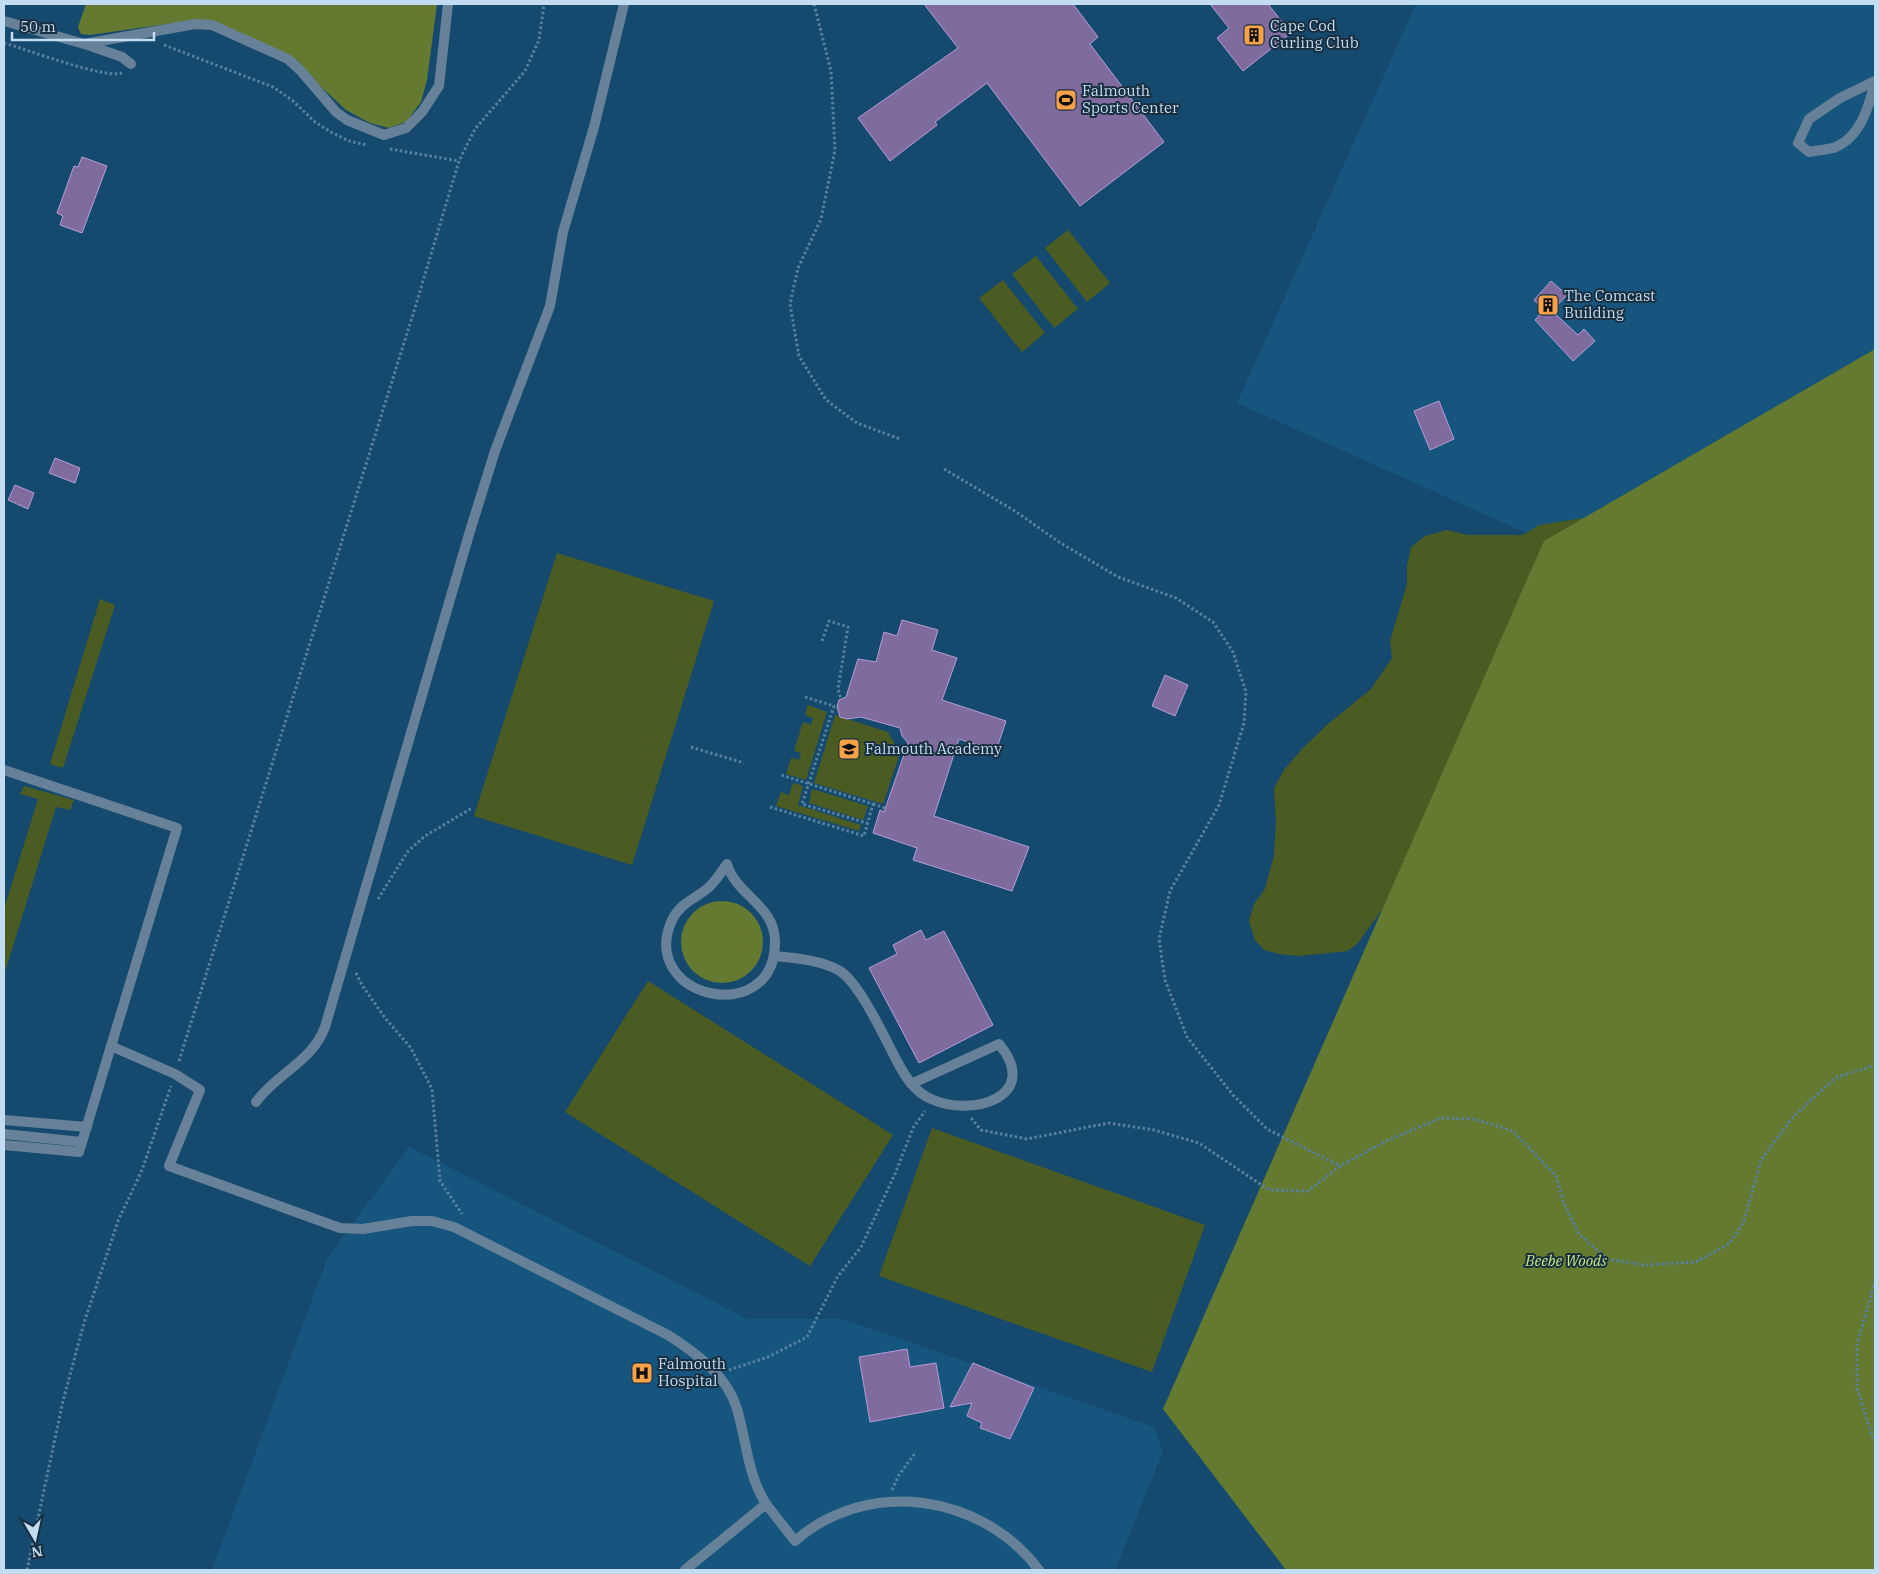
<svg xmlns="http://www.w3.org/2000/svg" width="1879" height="1574" font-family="'IBM Plex Serif',serif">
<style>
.built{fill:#16557d}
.green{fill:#4b5c22}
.forest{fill:#647a30}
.building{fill:#806b9e;stroke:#b59ed5}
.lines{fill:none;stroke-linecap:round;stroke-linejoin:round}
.path{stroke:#5781a0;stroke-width:3;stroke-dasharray:2.5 2.5;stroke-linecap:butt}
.lane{stroke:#678298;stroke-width:10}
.street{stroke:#678298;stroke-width:10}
.labels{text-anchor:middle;stroke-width:4;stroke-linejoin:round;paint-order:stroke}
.poi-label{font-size:15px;fill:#c2dcf2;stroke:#192e3f;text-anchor:start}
.park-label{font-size:15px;font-style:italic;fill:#c9e983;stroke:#192e3f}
</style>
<rect width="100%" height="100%" fill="#154a6e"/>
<g class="built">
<polygon points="1416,4 1875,4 1875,349 1544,541 1237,403"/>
<polygon points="409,1147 748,1319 843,1319 1154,1427 1163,1452 1115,1570 212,1570 327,1259"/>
</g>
<g class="green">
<polygon points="1068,230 1110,283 1087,302 1045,248"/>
<polygon points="1036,256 1078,309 1054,328 1012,274"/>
<polygon points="1003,280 1045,333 1022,352 979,298"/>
<polygon points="1590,517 1386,904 1358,943 1348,951 1299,956 1279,954 1264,950 1255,940 1249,921 1254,904 1265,889 1274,855 1276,821 1274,788 1284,770 1302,749 1328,724 1371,689 1392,658 1390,641 1407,584 1407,566 1411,547 1425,536 1447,530 1468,535 1523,535 1539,525"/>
<polygon points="557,553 714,601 632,865 474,816"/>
<polygon points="100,599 115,605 63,768 50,764"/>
<polygon points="808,705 827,712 806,780 786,774 791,758 799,760 801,753 794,751 803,722 811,725 813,718 805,715"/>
<polygon points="835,715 888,732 900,753 883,804 814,783"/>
<polygon points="793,783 803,786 798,805 861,825 859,831 776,806 781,792 789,795"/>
<polygon points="24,786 74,800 70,810 56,807 4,975 4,909 38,799 20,794"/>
<polygon points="812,789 868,806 863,820 809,803"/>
<polygon points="648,981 893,1135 810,1266 565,1112"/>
<polygon points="932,1128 1205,1225 1152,1372 879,1276"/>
</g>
<g class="forest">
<polygon points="86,4 437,4 427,80 421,102 406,122 389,128 370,123 346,110 319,85 298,61 274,48 188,21 90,35 81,34 78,27"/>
<polygon points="1875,349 1875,1570 1286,1570 1163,1409 1544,541"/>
<circle cx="722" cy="942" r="41"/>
</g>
<g class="building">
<polygon points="924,4 1073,4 1098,37 1090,44 1164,142 1080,206 987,83 935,122 937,125 890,161 858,118 958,48"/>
<polygon points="1210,4 1268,4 1291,33 1243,71 1217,38 1229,28"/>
<polygon points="82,157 107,166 82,233 60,225 63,216 57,213 74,166 78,167"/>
<polygon points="1551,281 1567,295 1552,311 1578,335 1584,329 1595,341 1573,361 1535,320 1544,310 1534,300"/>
<polygon points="1439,401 1454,439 1430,450 1414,411"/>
<polygon points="55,458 80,468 75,483 49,473"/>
<polygon points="15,485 34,493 28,509 8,500"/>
<polygon points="902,620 938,630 932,650 957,658 942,700 1006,721 996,751 959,739 934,816 1029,847 1012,891 913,860 917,848 873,833 880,810 884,812 908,743 902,736 900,728 861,717 847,719 840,717 837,707 839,700 846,697 858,659 876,662 884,632 897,636"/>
<polygon points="1165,675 1188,685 1175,716 1152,706"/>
<polygon points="921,930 926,940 944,931 993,1025 919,1063 869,968 897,954 893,945"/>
<polygon points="907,1349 910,1367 936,1363 944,1408 870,1422 859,1357"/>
<polygon points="973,1363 1034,1388 1010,1439 980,1428 982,1423 967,1416 972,1403 950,1407"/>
</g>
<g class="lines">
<g class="path">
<polyline points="814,4 831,71 835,150 821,219 798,268 790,304 799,356 826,400 857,423 900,439"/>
<path d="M4 43C26 49 104 79 122 73"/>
<polyline points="164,45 273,87 292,100 315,122 331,132 349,141 367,145"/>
<polyline points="390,149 459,161"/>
<polyline points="944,469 1015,511 1059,542 1118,577 1176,598 1213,622 1233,652 1246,692 1244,723 1219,805 1170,891 1159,939 1165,980 1187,1037 1233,1095 1267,1129 1340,1166"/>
<polyline points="822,641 829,621 848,627 838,689 841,699"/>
<polyline points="805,697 834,706 802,804 867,823"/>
<polyline points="691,747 744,763"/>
<polyline points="873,804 885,808"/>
<polyline points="770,807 864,836 873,804 781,775"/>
<polyline points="378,899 408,851 425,836 472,808"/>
<polyline points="356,973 362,985 385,1018 411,1048 432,1089 440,1181 462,1214"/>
<polyline points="179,1061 414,311 459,161 475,129 525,71 539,40 544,4"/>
<polyline points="971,1118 981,1130 1027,1139 1109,1123 1154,1130 1199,1143 1269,1190 1308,1191 1340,1166 1388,1140 1441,1118 1473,1119 1513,1131 1556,1176 1564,1203 1579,1234 1607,1259 1643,1265 1696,1262 1729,1244 1744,1221 1761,1160 1793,1117 1835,1078 1875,1065"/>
<polyline points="1875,1281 1857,1345 1857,1388 1872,1436 1875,1441"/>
<polyline points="729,1370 768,1357 807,1337 838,1276 861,1247 895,1174 913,1128 925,1111"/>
<polyline points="892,1490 899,1475 916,1452"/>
<polyline points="27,1570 63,1401 84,1323 118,1221 142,1170 171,1086"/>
</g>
<g class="lane">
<polyline points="4,21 84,44 195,24 212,25 288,59 301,71 336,112 347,120 384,135 406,128 422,112 439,86 448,4"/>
<polyline points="85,44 122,57 131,64"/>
<path d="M1875 82C1869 106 1861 136 1836 147 1828 150 1817 150 1809 152L1798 143 1809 119 1840 98 1875 81"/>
<polyline points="4,770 177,828 79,1152 4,1145"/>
<path d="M727 864C736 896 776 905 775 943 774 1029 637 998 672 920 680 903 695 899 708 888 716 881 721 872 727 864Z"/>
<path d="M774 956C795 958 821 960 840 971 861 985 885 1039 898 1063 906 1078 915 1092 931 1099 973 1118 1042 1096 999 1044L911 1084"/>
<path d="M111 1046 175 1074 200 1090 169 1166 340 1228 363 1229 412 1221H432L454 1227 668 1335C696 1353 727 1375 737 1409 747 1443 747 1473 766 1504"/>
<path d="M256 1102C277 1073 312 1062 325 1027L470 531 495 451 550 306 563 232 594 127 624 4"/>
<polyline points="4,1120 87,1127"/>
<polyline points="4,1134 82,1142"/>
</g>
<path class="street" d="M685 1570 766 1504 795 1541C868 1477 982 1494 1039 1570"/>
</g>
<defs>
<g id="building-square" transform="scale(1.125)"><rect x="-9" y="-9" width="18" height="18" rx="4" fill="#f7a149" stroke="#192e3f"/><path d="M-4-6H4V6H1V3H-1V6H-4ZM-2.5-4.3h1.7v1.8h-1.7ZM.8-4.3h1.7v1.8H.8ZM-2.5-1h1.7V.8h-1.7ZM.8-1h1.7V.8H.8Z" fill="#111"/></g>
<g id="stadium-square" transform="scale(1.125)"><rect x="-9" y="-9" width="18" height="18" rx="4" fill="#f7a149" stroke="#192e3f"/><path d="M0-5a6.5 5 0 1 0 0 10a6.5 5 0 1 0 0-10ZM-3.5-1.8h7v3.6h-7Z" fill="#111"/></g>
<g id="school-square" transform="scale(1.125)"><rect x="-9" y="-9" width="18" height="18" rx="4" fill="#f7a149" stroke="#192e3f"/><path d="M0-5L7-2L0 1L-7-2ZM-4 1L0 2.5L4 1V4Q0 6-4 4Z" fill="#111"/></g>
<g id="hospital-square" transform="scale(1.125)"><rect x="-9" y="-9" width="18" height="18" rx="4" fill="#f7a149" stroke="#192e3f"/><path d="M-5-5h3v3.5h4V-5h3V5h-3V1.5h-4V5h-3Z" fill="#111"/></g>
</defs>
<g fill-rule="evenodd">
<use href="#building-square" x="1254" y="35"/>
<use href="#stadium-square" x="1066" y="100"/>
<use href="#building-square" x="1548" y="305"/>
<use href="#school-square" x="849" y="749"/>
<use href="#hospital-square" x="642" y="1373"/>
</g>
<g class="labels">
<g class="poi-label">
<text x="1270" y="31">Cape Cod<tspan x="1270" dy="17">Curling Club</tspan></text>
<text x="1082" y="96">Falmouth<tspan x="1082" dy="17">Sports Center</tspan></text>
<text x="1564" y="301">The Comcast<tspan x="1564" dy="17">Building</tspan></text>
<text x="865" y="754">Falmouth Academy</text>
<text x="658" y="1369">Falmouth<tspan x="658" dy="17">Hospital</tspan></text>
</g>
<g class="park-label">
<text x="1566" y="1266">Beebe Woods</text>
</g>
</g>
<rect width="1879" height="1574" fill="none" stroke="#c2dcf2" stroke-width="10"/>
<g transform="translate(35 1539) rotate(171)" stroke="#192e3f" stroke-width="4" paint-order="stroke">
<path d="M0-4L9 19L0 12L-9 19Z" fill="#c2dcf2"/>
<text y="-8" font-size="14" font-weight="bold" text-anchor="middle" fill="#c2dcf2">N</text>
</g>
<path d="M12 32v8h142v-8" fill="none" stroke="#c2dcf2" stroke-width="2.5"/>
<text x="20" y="32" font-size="15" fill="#c2dcf2" stroke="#192e3f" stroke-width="4" paint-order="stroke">50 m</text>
</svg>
